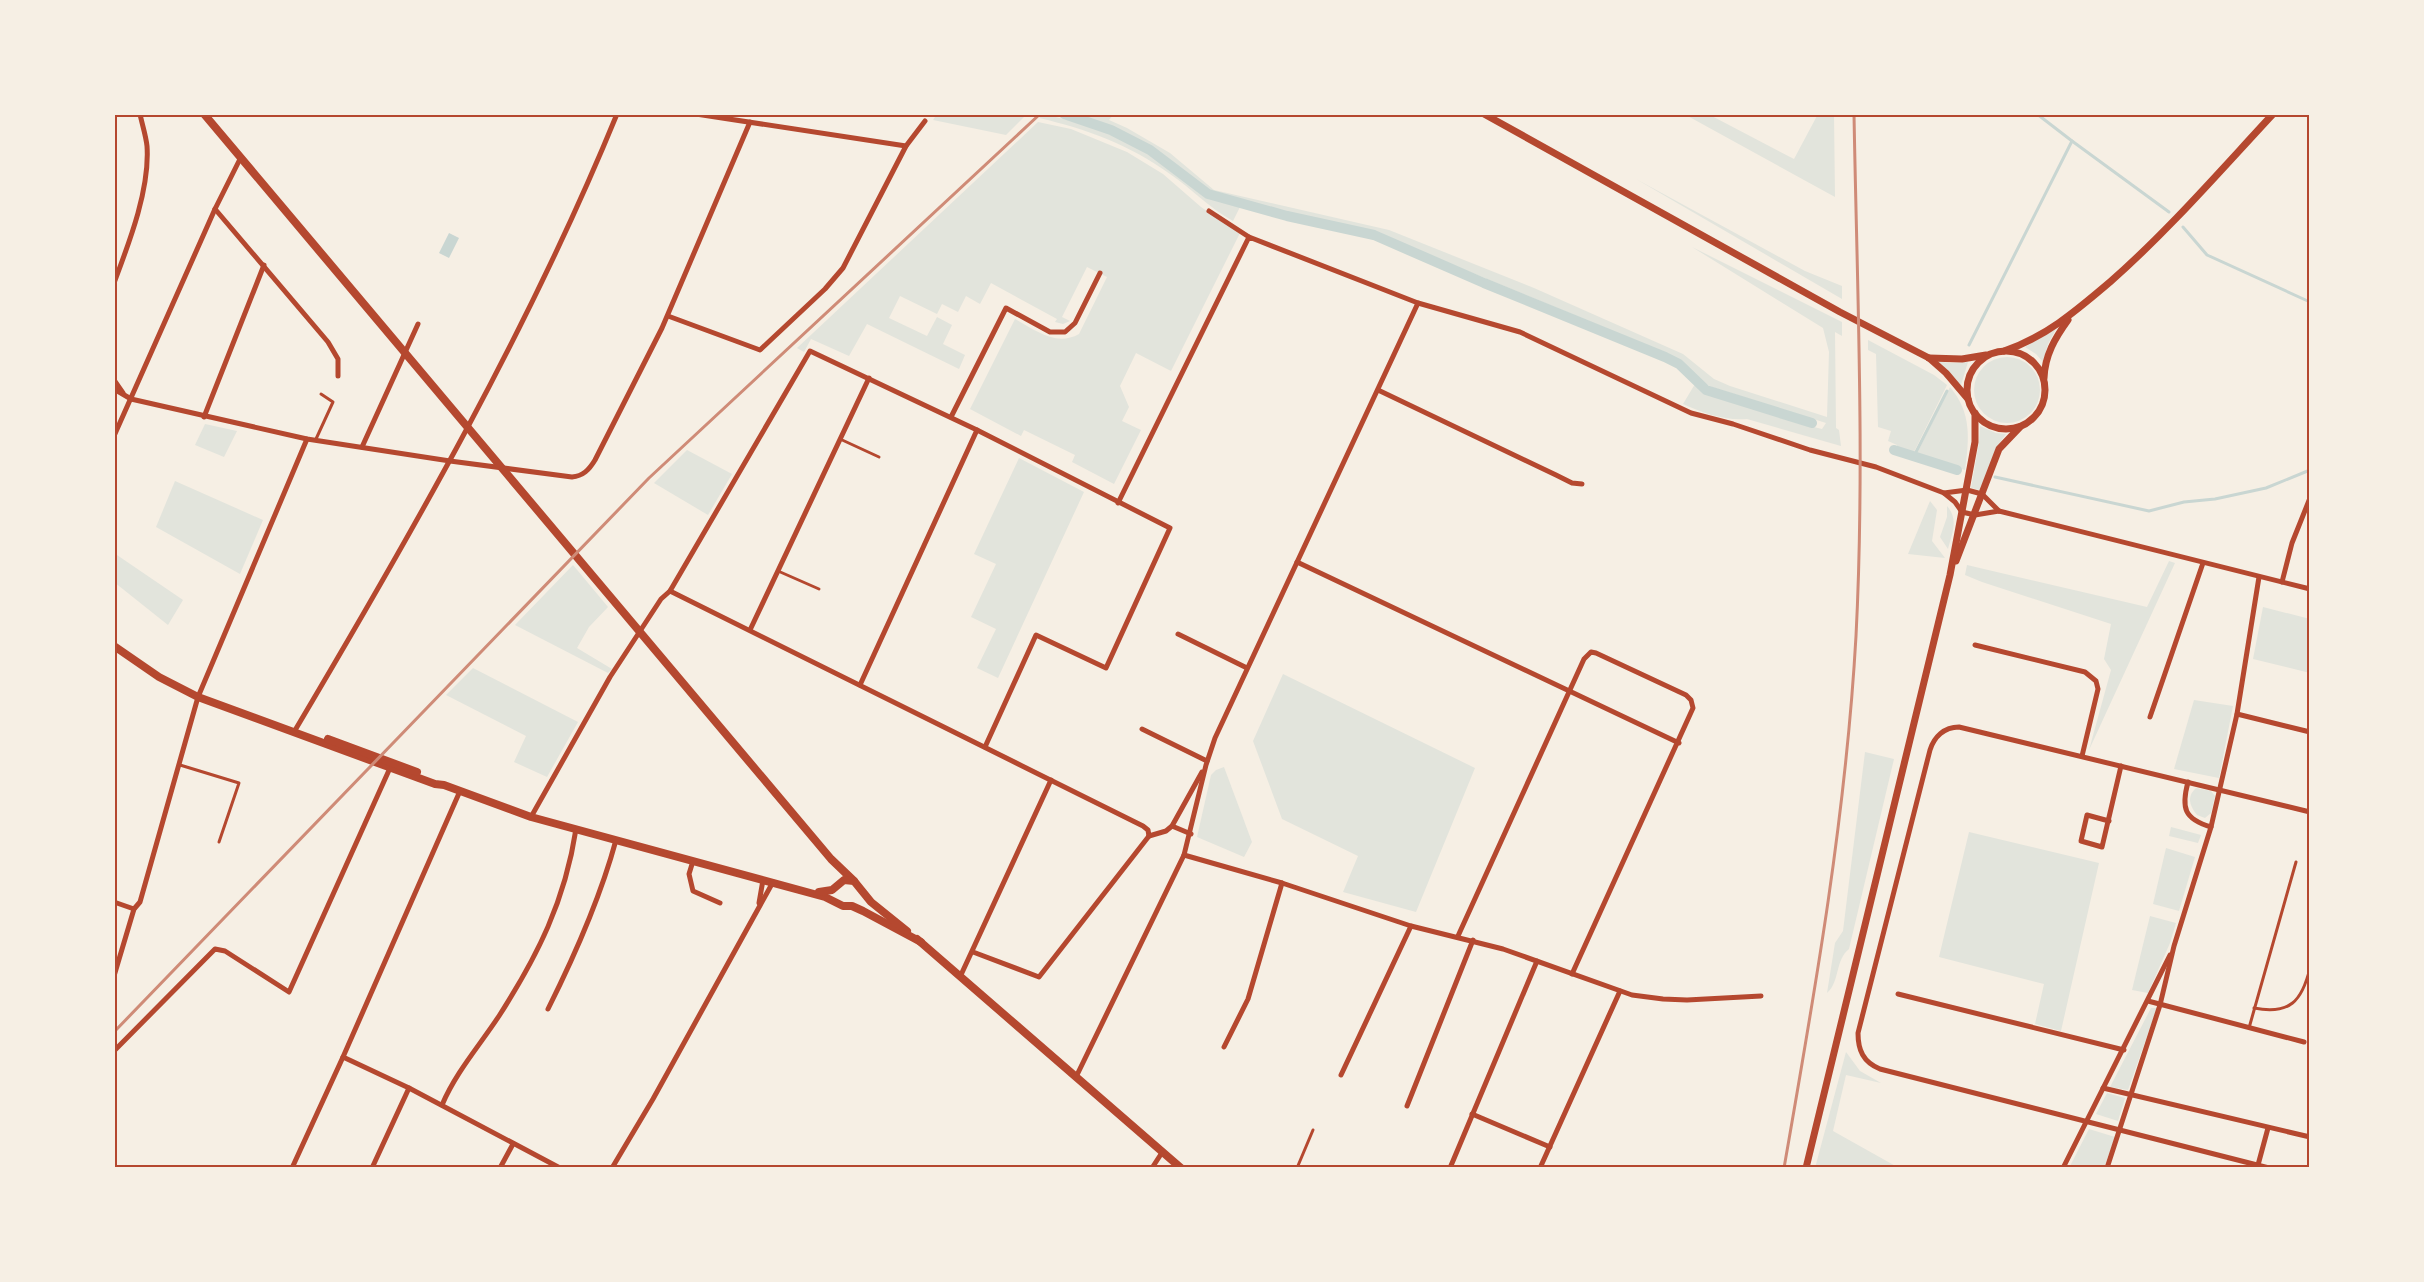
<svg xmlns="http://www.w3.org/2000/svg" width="2424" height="1282" font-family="Arial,sans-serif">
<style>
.green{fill:#e2e4dc}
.water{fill:#c9d6d2}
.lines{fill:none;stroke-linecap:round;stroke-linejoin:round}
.stream{stroke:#c9d6d2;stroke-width:3}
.canal{stroke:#c9d6d2;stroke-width:10}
.service{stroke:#b5482f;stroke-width:3}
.minor{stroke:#b5482f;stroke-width:5}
.tertiary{stroke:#b5482f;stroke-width:7}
.secondary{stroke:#b5482f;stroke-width:8}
.primary{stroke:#b5482f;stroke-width:8}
.rail{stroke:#cf8b77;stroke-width:3}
.neatline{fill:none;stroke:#b5482f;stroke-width:2}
</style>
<rect width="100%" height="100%" fill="#f6efe4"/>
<g class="green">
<polygon points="937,114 1027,114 1006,135 933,120"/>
<path d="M1044 114 1095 127 1122 139 1157 159 1207 196 1241 205 1233 221C1209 208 1192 189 1170 174 1130 145 1087 129 1039 118Z"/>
<path d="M1068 114H1114L1109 120 1127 128 1170 153 1214 190 1389 230 1534 288 1683 354 1714 379 1730 386 1827 417 1829 352 1823 328 1692 247 1842 322V336L1835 332 1836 428 1839 430 1841 446 1747 419C1725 421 1703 413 1683 404L1695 384 1706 393 1810 426 1822 429 1826 423 1712 387C1695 380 1685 363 1669 354L1378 234 1317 221 1210 193 1151 148 1110 127Z"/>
<polygon points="1684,114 1708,114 1794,159 1818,114 1834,114 1835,197"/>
<path d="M1038 122 1071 129 1127 152 1163 174 1201 207 1240 233 1171 371 1136 353 1120 386 1129 407 1122 421 1141 430 1114 484 1072 462 1075 455 1024 430 1021 436 970 409 1015 319C1035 330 1056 347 1079 334L1107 277 1087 267 1062 317 1070 321 1063 324 1055 322 1057 319 991 283 980 304 966 296 958 312 942 304 937 314 900 296 889 318 927 336 937 317 952 325 943 344 965 355 959 369 867 324 849 356 811 339 804 352 797 348Z"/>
<polygon points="1636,179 1805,271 1842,286 1842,299"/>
<polygon points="2056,329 2048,344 2043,362 2036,354 2025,347"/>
<polygon points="1868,340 1934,375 1947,385 1913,454 1897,448 1897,445 1888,441 1891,431 1878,427 1876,354 1868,350"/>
<circle cx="2007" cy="390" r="33"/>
<polygon points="1935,361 1950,363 1968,362 1961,385 1947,370"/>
<path d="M1950 387C1972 413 1969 439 1965 470L1916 455Z"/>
<polygon points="205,424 237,431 224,457 195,445"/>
<polygon points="1980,426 1996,433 2006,434 1996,448 1980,490 1971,488 1979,443"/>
<polygon points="687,450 732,474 708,515 654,483"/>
<polygon points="1019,458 1084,492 998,678 977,668 996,629 971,617 996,564 974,554"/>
<polygon points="175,481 263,520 240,574 156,527"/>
<polygon points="1930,501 1937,510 1932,541 1945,558 1908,554"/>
<path d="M1947 506C1959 519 1952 534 1948 549L1940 537 1947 517Z"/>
<polygon points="114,553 183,600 168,625 114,582"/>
<polygon points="2169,561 2175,563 2089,750 2111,670 2104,659 2111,624 1982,582 1965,575 1967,565 2147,607"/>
<polygon points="573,565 608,607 589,627 577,648 612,669 608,673 515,625"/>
<polygon points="2263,607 2310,619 2310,673 2253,659"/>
<polygon points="473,668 578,722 547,777 514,762 526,736 446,695"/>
<polygon points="1283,674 1475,768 1416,912 1343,892 1358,856 1282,819 1253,741"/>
<polygon points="2194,700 2233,706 2219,778 2174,769"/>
<path d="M1865 752 1894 759 1849 949C1835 960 1840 982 1827 993L1835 943 1843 931Z"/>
<polygon points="1224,767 1252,842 1244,857 1197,837 1211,775 1216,770"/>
<path d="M2196 788 2211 791 2215 796 2211 813 2205 818 2197 815C2190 806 2186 797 2196 788Z"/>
<polygon points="2171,827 2201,835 2198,843 2169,836"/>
<polygon points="1969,832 2099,863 2061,1031 2035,1024 2044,984 1939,957"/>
<polygon points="2166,848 2195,857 2179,911 2153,904"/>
<polygon points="2150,916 2176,923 2170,943 2148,993 2132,990"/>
<polygon points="2151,1008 2157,1008 2128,1090 2110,1087"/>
<polygon points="1846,1052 1860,1071 1881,1083 1846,1075 1833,1131 1899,1168 1815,1168"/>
<polygon points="2107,1093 2125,1098 2118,1121 2096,1114"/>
<polygon points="2089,1129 2115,1137 2104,1168 2069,1168"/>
</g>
<polygon class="water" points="449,233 459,238 449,258 439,253"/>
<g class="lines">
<g class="stream">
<polyline points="2072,141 2169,212"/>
<polyline points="2183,227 2207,255 2310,302"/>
<polyline points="1969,345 2072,141 2037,114"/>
<polyline points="1914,456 1947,391"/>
<polyline points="1995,477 2149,511 2184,502 2215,499 2266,488 2310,470"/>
</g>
<g class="canal">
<polyline points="1064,114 1111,130 1150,150 1208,194 1287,216 1374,235 1484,283 1665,357 1679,364 1706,390 1812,423"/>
<polyline points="1894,450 1957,470"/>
</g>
<g class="service">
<polyline points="316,439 333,402 321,394"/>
<polyline points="840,439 879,457"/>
<polyline points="778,571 819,589"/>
<polyline points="180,765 239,783 219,842"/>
<path d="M2254 1008C2290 1015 2302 1001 2310 968"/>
<polyline points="2249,1028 2296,862"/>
<polyline points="1297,1168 1313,1130"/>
</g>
<g class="minor">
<polyline points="696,114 906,146"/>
<polyline points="215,209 328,342 338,359 338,376"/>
<polyline points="1209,211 1249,237"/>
<path d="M114 283C129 243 150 189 147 146 146 136 142 124 140 114"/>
<polyline points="668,316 760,350 825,289 843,268 906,146 925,121"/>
<polyline points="114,380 123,393"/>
<path d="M114 389 131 399 307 439 450 461 572 477C583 476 589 470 595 460L662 328 750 122"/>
<polyline points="1378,390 1556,475 1572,483 1582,484"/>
<polyline points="204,417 264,265"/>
<polyline points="951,417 1006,308 1050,332 1065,332 1075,323 1100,273"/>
<polyline points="114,436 215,209 241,157"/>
<polyline points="362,447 418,324"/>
<polyline points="1944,493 1967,490 1982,494 1999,511"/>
<polyline points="1118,503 1249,237 1418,303 1520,332 1691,413 1733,424 1810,450 1876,467 1944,493 1955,502 1962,512 1975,515 1999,511 2310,589"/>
<polyline points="1297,562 1679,743"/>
<polyline points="2282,582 2292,543 2310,498"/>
<polyline points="670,591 1143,826 1148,830 1149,836"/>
<polyline points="750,630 869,378"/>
<polyline points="1178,634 1247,668"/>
<polyline points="1975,645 2085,672 2096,681 2098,689 2082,756"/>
<polyline points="860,685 977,430"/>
<polyline points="2237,714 2310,732"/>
<polyline points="2150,717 2203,563"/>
<polyline points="1142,729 1207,761"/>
<path d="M294 732C412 533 529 329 617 114"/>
<path d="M2188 782C2181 808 2184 819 2211 827"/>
<polyline points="531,817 610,677 661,599 670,591 810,351 977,430 1170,528 1106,668 1036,635 985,747"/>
<polyline points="2109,821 2087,815 2081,841 2102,847 2121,766"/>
<polyline points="1172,826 1191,834"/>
<polyline points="1149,836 1166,831 1172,826 1202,772"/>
<polyline points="1184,855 1282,883 1411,926 1503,949 1632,995 1663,999 1687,1000 1761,996"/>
<polyline points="693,861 689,874 693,891 720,903"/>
<polyline points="114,902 134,909"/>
<polyline points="759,903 763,880"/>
<polyline points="1458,936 1584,659 1591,652 1596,653 1686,695 1691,700 1693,708 1572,974"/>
<polyline points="973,952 1039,977 1149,836"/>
<polyline points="114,976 134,909 140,902 198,697 307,439"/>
<polyline points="960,977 1051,780"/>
<polyline points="1898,994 2124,1050"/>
<polyline points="2148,1001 2304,1042"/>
<path d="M548 1009C575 955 600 899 616 840"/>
<polyline points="1224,1047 1248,999 1282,883"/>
<polyline points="114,1051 215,949 225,951 289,992 390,768"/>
<polyline points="343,1057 409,1088 560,1168"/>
<polyline points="1341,1075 1411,926"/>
<polyline points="1076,1077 1184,855 1206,765 1215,738 1418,303"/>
<polyline points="2103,1088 2310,1137"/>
<path d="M442 1105C456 1072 480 1045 499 1016 538 955 565 901 576 829"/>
<polyline points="1407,1106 1473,940"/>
<polyline points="1472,1114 1550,1147"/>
<polyline points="2258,1165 2268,1128"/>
<polyline points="292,1168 343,1057 460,791"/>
<polyline points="372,1168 409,1088"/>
<polyline points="500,1168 513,1144"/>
<polyline points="612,1168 653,1099 773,882"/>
<polyline points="1152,1168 1163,1151"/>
<polyline points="1450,1168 1537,961"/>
<polyline points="1540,1168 1620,991"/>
<polyline points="2063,1168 2170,955"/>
<polyline points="2107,1168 2160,1005 2174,946 2211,827 2237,714 2259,577"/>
<path d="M2269 1168 1880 1069C1863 1062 1858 1050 1858 1033L1930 750C1934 737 1944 727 1959 727L2310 812"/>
</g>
<g class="tertiary">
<polyline points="1484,114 1840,312 1929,358 1946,373 1968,399"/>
<path d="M2004 351C2046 337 2077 310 2110 282 2169 230 2220 171 2273 114"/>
<circle cx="2006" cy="390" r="39"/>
<polyline points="1929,358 1962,359 1986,355"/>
<path d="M2044 378C2045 355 2055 338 2068 320"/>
<polyline points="1956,561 1999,449 2020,427"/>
<polyline points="1806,1168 1950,575 1975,442 1975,413"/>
</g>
<polyline class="secondary" points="204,114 831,859 854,881"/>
<g class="primary">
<polyline points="114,646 159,677 198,697 435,784 444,785 531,817 825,897 843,906 852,906 863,911 921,942"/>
<polyline points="328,739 417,772"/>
<polyline points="819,892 832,890 844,880 854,881 871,902 907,931"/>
<polyline points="917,939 1181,1168"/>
</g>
<g class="rail">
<polyline points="114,1032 649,478 1040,114"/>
<path d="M1784 1168C1815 991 1846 815 1856 636 1865 462 1857 288 1854 114"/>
</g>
</g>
<rect width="2424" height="1282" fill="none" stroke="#f6efe4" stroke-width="231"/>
<rect x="116" y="116" width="2192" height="1050" class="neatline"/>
</svg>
